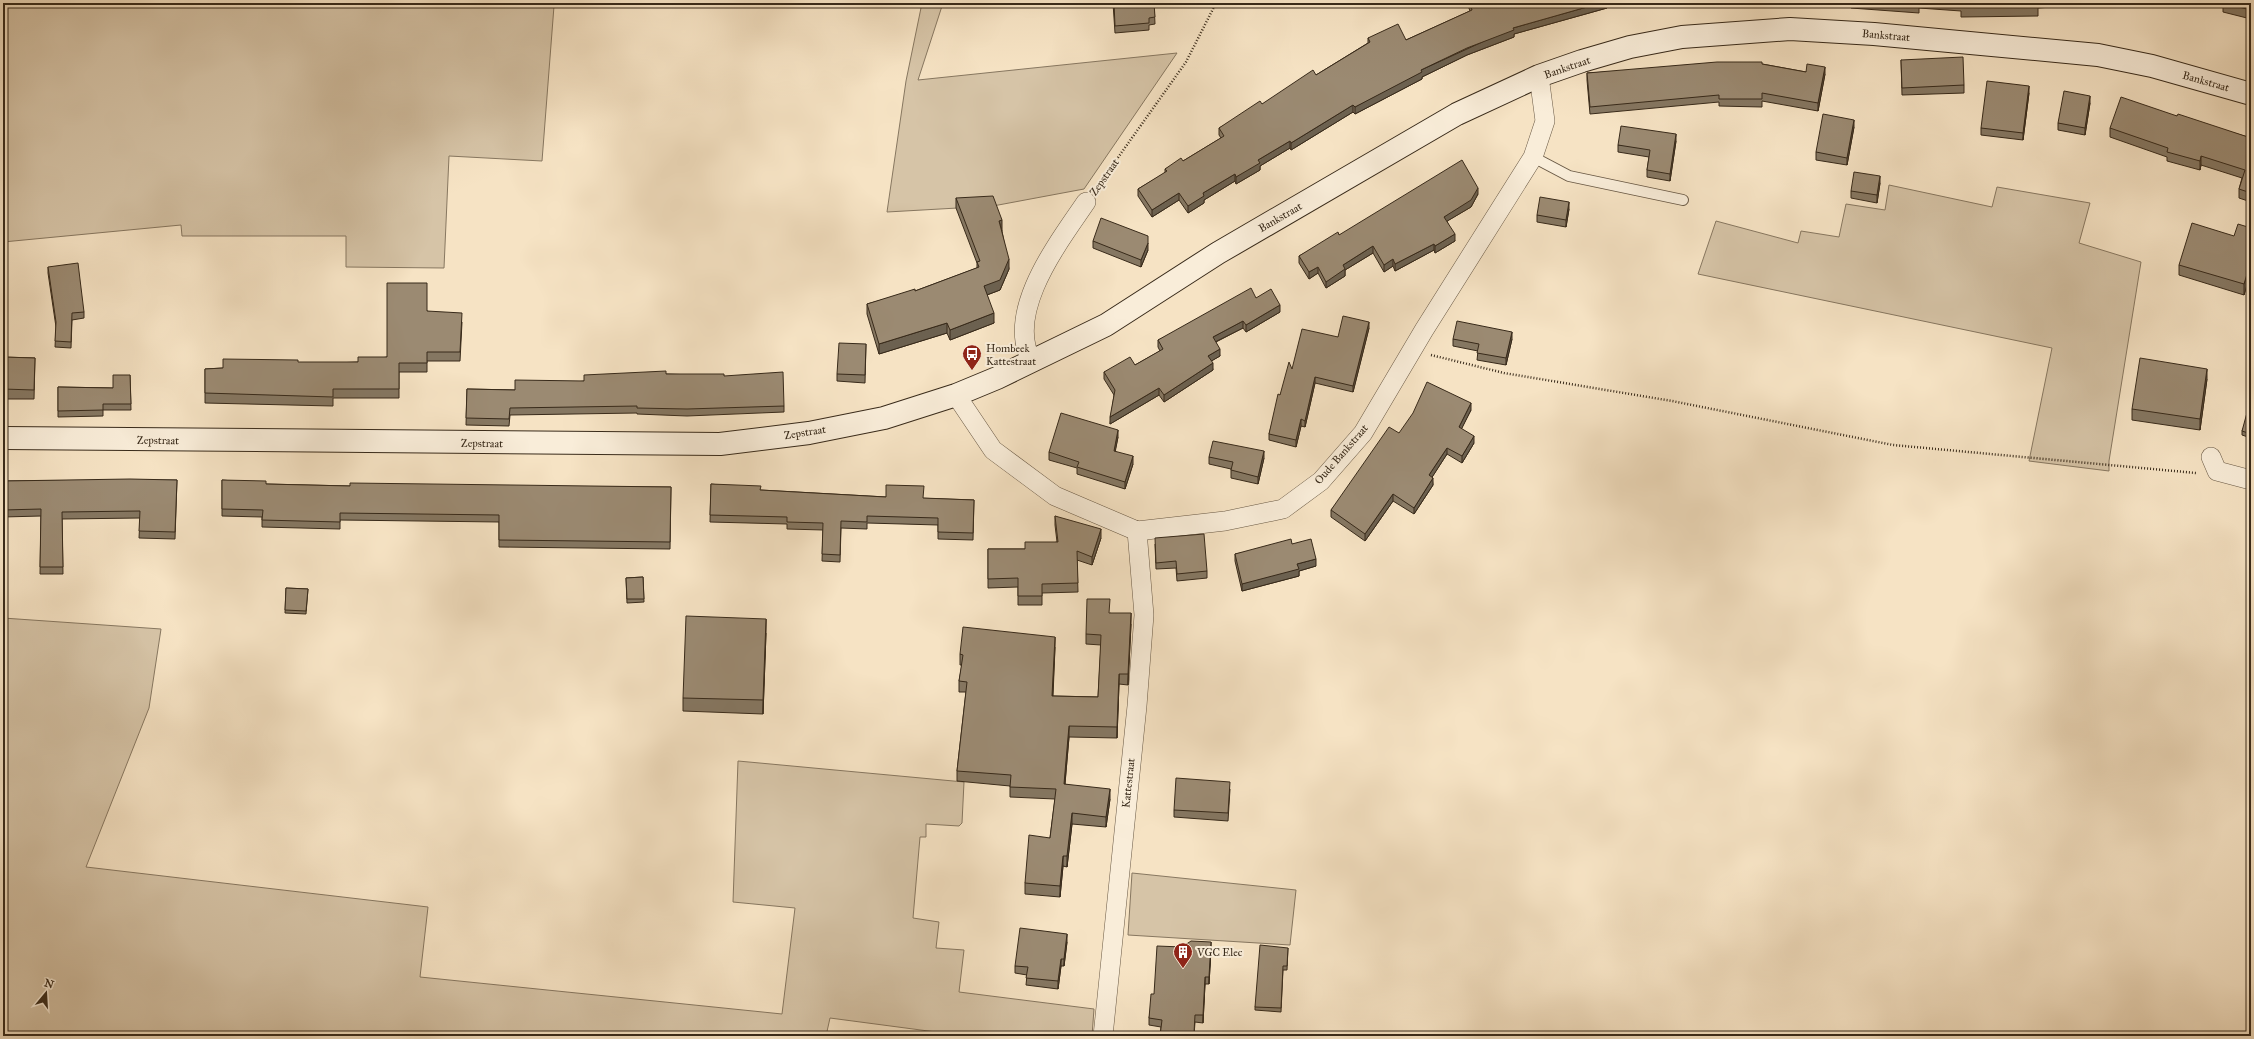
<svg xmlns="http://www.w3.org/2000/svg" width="2254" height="1039" font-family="'IM FELL Great Primer',serif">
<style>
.green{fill:#d6c4a7;stroke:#877760}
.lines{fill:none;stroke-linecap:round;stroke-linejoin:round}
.lane-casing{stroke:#685844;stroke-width:12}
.street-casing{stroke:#685844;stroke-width:20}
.secondary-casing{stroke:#382a1a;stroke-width:24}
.path{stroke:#382a1a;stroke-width:2.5;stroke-dasharray:1 2;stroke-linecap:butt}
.lane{stroke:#f9edd9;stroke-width:10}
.street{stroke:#f9edd9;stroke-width:19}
.secondary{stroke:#f9edd9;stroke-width:22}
.wall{fill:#857762;stroke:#382a1a}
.shaded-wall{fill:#6c6150;stroke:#382a1a}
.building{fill:#9b8a72;stroke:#382a1a}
.labels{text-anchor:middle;stroke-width:4;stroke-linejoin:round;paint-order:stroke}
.street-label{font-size:11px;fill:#382a1a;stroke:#f9edd9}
.poi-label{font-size:11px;fill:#382a1a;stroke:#f9edd9;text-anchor:start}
</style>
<rect width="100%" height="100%" fill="#f6e3c4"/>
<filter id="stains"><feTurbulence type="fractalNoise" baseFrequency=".005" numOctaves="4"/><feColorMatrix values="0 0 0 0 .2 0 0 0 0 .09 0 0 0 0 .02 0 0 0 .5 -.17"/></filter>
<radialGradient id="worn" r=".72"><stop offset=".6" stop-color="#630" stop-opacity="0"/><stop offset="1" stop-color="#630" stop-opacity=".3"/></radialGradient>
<g class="green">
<polygon points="3,3 520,3 554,6 542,161 449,156 444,268 346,267 346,236 182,236 181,225 3,242"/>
<polygon points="922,3 943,3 918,80 1177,53 1084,189 993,206 887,212 906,81"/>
<polygon points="1889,185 1992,207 1997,187 2090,203 2079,243 2141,262 2109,461 2109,471 2029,461 2052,348 1698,274 1716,221 1798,243 1801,231 1839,237 1846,204 1885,210"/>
<polygon points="3,618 161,629 149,708 86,867 428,907 420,977 782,1014 795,908 733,902 738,761 964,782 962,823 959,826 926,824 926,837 920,837 913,918 939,922 936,948 964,950 959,992 1094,1009 1092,1036 966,1036 830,1018 826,1036 3,1036"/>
<polygon points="1132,873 1296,890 1290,945 1128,935"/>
</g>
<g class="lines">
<g class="lane-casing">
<polyline id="lane" points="1533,157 1569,176 1683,200"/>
</g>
<g class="street-casing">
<g id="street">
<path d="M1032 362C1004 312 1059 242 1086 202"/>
<polyline points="956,395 993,450 1055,496 1137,531 1225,521 1283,509 1321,481 1363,433 1424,330 1533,157 1545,121 1539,76"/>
<polyline points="2211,457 2217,471 2251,480"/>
<polyline points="1103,1036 1137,706 1144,615 1137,531"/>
</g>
</g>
<g class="secondary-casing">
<polyline id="secondary" points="3,438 720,444 809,433 884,418 956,395 997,378 1106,325 1218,253 1457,114 1539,76 1582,61 1630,47 1682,37 1790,29 1874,34 2098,55 2152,66 2251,94"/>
</g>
<g class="path">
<polyline points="1097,187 1186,62 1216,3"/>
<polyline points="1431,355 1504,373 1672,401 1893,445 2196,473"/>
</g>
<use href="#lane" class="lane"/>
<use href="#street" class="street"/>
<use href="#secondary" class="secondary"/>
</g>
<g class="wall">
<polygon points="1113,3 1154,3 1155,24 1149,25 1149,30 1115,33"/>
<polygon points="1467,3 1614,3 1607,4 1607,8 1514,34 1514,37 1467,55 1422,77 1422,79 1355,114 1353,112 1291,150 1290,148 1260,166 1260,170 1236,184 1235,181 1204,200 1204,203 1188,213 1179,200 1152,217 1138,196 1138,189 1165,173 1165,169 1183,161 1221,138 1219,135 1219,128 1316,75 1368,43 1368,38 1406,40 1470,11"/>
<polygon points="1797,3 1815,3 1815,5"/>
<polygon points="1851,3 2107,3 2038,8 2038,16 1961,17 1961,11 1919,8 1919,13 1851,8"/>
<polygon points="2147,3 2194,3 2147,6"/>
<polygon points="2223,3 2251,3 2251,19 2223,12"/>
<polygon points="1901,60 1964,85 1964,93 1902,95"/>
<polygon points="1762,64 1806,72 1825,74 1818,111 1762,101 1762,107 1719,106 1719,102 1590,114 1587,80 1587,73"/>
<polygon points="2029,93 2023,140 1981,135 1981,128"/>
<polygon points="2090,103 2085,135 2058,130 2058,123"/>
<polygon points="2177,116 2251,138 2251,202 2239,198 2239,189 2242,178 2201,165 2200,170 2167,161 2167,157 2110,137 2110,128"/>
<polygon points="1854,127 1847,165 1816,160 1816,152"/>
<polygon points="1676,141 1670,181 1647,177 1647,170 1649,157 1618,152 1618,145"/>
<polygon points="1880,183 1877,203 1851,198 1851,191"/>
<polygon points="1478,194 1471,207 1447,221 1455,241 1435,253 1434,250 1395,271 1393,266 1384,272 1373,253 1345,270 1345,276 1326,288 1318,273 1309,279 1299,263 1299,256 1339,235"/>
<polygon points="956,198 1002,231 1009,269 1000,290 987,295 994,323 950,340 947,333 879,354 867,314 867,304 915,291 977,268 977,263 956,208"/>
<polygon points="1569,209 1566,227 1537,222 1537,215"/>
<polygon points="2251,228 2251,271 2244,295 2179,275 2179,265"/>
<polygon points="1093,241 1148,250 1141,267 1093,248"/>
<polygon points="48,267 84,312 84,318 72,320 71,348 55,347 56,327 48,273"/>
<polygon points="1256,298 1280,312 1246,332 1243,328 1216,342 1220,356 1211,361 1213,370 1164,402 1159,395 1110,424 1114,395 1104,379 1104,372 1135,365 1160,351 1158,347 1158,340"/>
<polygon points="427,311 462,322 460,361 427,361 427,372 399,372 399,398 333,398 333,406 205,403 205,369 223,368 358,362 387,357"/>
<polygon points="1369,328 1353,392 1315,383 1305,427 1301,426 1296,447 1269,440 1269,434 1280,395 1292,369 1338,337"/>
<polygon points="1453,339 1512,339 1506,365 1477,360 1478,351 1453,346"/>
<polygon points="866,344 865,383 837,381 837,374"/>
<polygon points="3,357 35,358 34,399 3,399"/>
<polygon points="666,374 724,376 784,406 784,412 687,416 637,414 637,413 510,415 509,426 466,425 467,389 515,390 584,381"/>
<polygon points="130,375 131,410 103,410 103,416 58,417 58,387 113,388"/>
<polygon points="2207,379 2200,430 2132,420 2132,409"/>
<polygon points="1471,410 1461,429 1474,443 1462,463 1447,454 1432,477 1433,485 1414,514 1393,501 1365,541 1331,517 1331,510 1399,433"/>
<polygon points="2251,410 2251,438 2242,435 2242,431"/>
<polygon points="1118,437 1115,451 1133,464 1125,489 1077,474 1077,468 1049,460 1049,452"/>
<polygon points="1209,457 1264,458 1258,484 1231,478 1231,469 1209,464"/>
<polygon points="177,480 175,539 139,538 140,518 62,519 63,574 40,574 41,516 3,517 3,481"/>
<polygon points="222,480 266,484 350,486 671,487 670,549 499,547 499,522 340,520 340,529 262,527 262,517 222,516"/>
<polygon points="711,484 760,490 886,497 974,500 973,540 938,539 938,525 867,523 867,529 841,528 840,562 822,561 823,530 787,529 787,524 710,522"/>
<polygon points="1055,516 1101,538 1092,565 1077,560 1078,592 1042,593 1042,605 1018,605 1018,587 988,588 988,549 1025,549 1057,542 1055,525"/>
<polygon points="1155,544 1207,571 1207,578 1177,581 1176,568 1156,569"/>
<polygon points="1292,544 1316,566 1299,571 1299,576 1242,591 1235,561 1235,554"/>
<polygon points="643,577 644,602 627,603 626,578"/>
<polygon points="286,588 308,589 306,614 285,613"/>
<polygon points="1110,613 1131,624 1128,685 1119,684 1117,738 1069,737 1065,784 1110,799 1106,827 1072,824 1067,867 1063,866 1060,897 1025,894 1025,883 1050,838 1055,799 1010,797 1010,786 957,781 957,771 966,692 959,692 959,681 962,665 960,665 960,654 1055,647 1053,696 1098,697 1101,645 1086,644 1086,634"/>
<polygon points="766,633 763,714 683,711 683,698"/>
<polygon points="1230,789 1228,821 1174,817 1174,810"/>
<polygon points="1067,942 1064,966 1061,966 1058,989 1026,985 1027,975 1015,973 1015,966"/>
<polygon points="1288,948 1287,970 1283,970 1281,1012 1255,1010 1255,1007"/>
<polygon points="1211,950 1209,984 1205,984 1203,1023 1195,1022 1194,1036 1160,1036 1161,1027 1149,1025 1149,1018 1154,994"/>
</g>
<g class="shaded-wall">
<polygon points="1601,3 1607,3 1607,8 1514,34 1514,37 1467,55 1422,77 1422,79 1355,114 1355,107 1421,70 1513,28"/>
<polygon points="1825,67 1825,74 1818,111 1818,103"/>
<polygon points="2029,86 2029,93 2023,140 2023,133"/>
<polygon points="2090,96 2090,103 2085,135 2085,128"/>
<polygon points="1353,105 1353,112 1291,150 1291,143"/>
<polygon points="1854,120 1854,127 1847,165 1847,158"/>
<polygon points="1676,134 1676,141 1670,181 1670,174"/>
<polygon points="1290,141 1290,148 1260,166 1260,170 1236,184 1236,177 1258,160"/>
<polygon points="2201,156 2201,165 2200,170 2200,161"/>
<polygon points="1235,174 1235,181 1204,200 1204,203 1188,213 1188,206 1203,193"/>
<polygon points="1880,176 1880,183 1877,203 1877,195"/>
<polygon points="1478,188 1478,194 1471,207 1444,223 1444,217"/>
<polygon points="1179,193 1179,200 1152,217 1152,210"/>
<polygon points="1569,202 1569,209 1566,227 1566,220"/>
<polygon points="1002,220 1002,231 999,221"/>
<polygon points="1455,234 1455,241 1435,253 1435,246"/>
<polygon points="1148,243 1148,250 1141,267 1141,260"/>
<polygon points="1434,244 1434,250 1395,271 1395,264"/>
<polygon points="1373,246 1373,253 1345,270 1345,276 1326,288 1326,282 1343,265"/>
<polygon points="1009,259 1009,269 1000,290 984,296 984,286"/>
<polygon points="1393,259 1393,266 1384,272 1384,265"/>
<polygon points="2251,261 2251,271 2244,295 2244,284"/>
<polygon points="1318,267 1318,273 1309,279 1309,272"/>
<polygon points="1280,305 1280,312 1246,332 1246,325"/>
<polygon points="994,313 994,323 950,340 950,330"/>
<polygon points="1243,321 1243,328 1213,343 1213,337"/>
<polygon points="1369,322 1369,328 1353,392 1353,386"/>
<polygon points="947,323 947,333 879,354 879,344"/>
<polygon points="1512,332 1512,339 1506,365 1506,358"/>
<polygon points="1220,349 1220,356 1208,363 1208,356"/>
<polygon points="1213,363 1213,370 1164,402 1164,395"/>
<polygon points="2207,369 2207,379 2200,430 2200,419"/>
<polygon points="1315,377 1315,383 1305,427 1305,421"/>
<polygon points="1159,388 1159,395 1110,424 1110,417"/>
<polygon points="1471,403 1471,410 1459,434 1459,427"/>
<polygon points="1301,419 1301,426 1296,447 1296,440"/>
<polygon points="1118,430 1118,437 1114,458 1114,451"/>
<polygon points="1474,436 1474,443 1462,463 1462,456"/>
<polygon points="1447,448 1447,454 1429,482 1429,475"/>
<polygon points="1264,451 1264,458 1258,484 1258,477"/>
<polygon points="1133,456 1133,464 1125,489 1125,482"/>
<polygon points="1433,478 1433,485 1414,514 1414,508"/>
<polygon points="1393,494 1393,501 1365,541 1365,534"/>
<polygon points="1101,529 1101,538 1092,565 1092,557"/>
<polygon points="1316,559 1316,566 1299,571 1299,576 1242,591 1242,584 1297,564"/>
<polygon points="1131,613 1131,624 1128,685 1128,674"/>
<polygon points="766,619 766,633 763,714 763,700"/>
<polygon points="1055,637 1055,647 1052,707 1052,696"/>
<polygon points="1119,674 1119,684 1117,738 1117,727"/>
<polygon points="1069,726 1069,737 1064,794 1064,784"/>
<polygon points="1110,789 1110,799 1106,827 1106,817"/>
<polygon points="1072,813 1072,824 1067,867 1067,856"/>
<polygon points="1063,856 1063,866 1060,897 1060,886"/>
<polygon points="1067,934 1067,942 1064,966 1064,959"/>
<polygon points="1211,942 1211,950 1209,984 1209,977"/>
<polygon points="1061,959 1061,966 1058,989 1058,981"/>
<polygon points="1205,977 1205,984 1203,1023 1203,1015"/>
</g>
<g class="building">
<polygon points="1114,3 1154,3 1155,17 1149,18 1149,23 1115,26"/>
<polygon points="1470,3 1601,3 1513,28 1514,30 1467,48 1421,70 1422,72 1355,107 1353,105 1291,143 1290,141 1258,160 1260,163 1236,177 1235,174 1203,193 1204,196 1188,206 1179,193 1152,210 1138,189 1167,171 1165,169 1181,158 1183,161 1224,136 1219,128 1260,101 1262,104 1313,70 1316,75 1370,42 1368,38 1398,24 1406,40 1472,10"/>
<polygon points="2223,3 2251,3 2251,10"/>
<polygon points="1963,57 1964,85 1902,88 1901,60"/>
<polygon points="1717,62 1762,62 1762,64 1806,72 1807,64 1825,67 1818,103 1762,93 1762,99 1719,99 1719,95 1590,107 1587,73"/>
<polygon points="1987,81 2029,86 2023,133 1981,128"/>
<polygon points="2064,91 2090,96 2085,128 2058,123"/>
<polygon points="2121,97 2177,116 2178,114 2251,138 2251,193 2239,189 2245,170 2201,156 2200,161 2167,152 2168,148 2110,128"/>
<polygon points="1823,114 1854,120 1847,158 1816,152"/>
<polygon points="1621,126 1676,134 1670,174 1647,170 1650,150 1618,145"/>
<polygon points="1462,160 1478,188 1471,200 1444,217 1455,234 1435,246 1434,244 1395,264 1393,259 1384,265 1373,246 1343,265 1345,269 1326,282 1318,267 1309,272 1299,256 1338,232 1339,235"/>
<polygon points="1854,172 1880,176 1877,195 1851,191"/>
<polygon points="993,196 1002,220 999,221 1009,259 1000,280 984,286 994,313 950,330 947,323 879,344 867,304 915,289 915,291 979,267 977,262 980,261 956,198"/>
<polygon points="1540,197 1569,202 1566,220 1537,215"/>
<polygon points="1101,218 1148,236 1148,243 1141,260 1093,241"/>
<polygon points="2192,223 2234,236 2238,224 2251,228 2251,261 2244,284 2179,265"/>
<polygon points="78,263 84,312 72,313 71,342 55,341 56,322 48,267"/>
<polygon points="387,283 427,283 427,311 462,313 460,352 427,352 427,363 399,363 399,389 333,389 333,397 205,393 205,369 223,368 223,359 298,360 298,362 358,362 358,357 387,357"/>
<polygon points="1251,288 1256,298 1271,289 1280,305 1246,325 1243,321 1213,337 1220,349 1208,356 1213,363 1164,395 1159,388 1110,417 1115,390 1104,372 1130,357 1135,365 1163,349 1158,340"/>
<polygon points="1343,316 1369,322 1353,386 1315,377 1305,421 1301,419 1296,440 1269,434 1278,394 1280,395 1289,362 1292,369 1302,329 1338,337"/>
<polygon points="1457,321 1512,332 1506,358 1477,353 1479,344 1453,339"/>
<polygon points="839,343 866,344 865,375 837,374"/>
<polygon points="3,357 35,358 34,390 3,389"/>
<polygon points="2140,358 2207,369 2200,419 2132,409"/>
<polygon points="666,371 666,374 724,374 724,376 783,372 784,406 687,409 637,408 637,406 510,408 509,419 466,418 467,389 515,390 515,380 584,381 584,375"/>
<polygon points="113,375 130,375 131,404 103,404 103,410 58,411 58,387 113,388"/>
<polygon points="1427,382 1471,403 1459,427 1474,436 1462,456 1447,448 1429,475 1433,478 1414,508 1393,494 1365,534 1331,510 1389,427 1399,433 1413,413"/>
<polygon points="2248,409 2251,410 2251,434 2242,431"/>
<polygon points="1061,413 1118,430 1114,451 1133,456 1125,482 1077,467 1079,462 1049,452"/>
<polygon points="1213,441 1264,451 1258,477 1231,470 1233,462 1209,457"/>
<polygon points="130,479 177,480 175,532 139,531 140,511 62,512 63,567 40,567 41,509 3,510 3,481"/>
<polygon points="222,480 266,481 266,484 350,486 350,483 671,487 670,542 499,540 499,515 340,513 340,522 262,520 263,510 222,509"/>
<polygon points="711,484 761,486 760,490 886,497 886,485 924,486 923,498 974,500 973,533 938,532 938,518 867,516 867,522 841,521 840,555 822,554 823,523 787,522 787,517 710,515"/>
<polygon points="1055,516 1101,529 1092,557 1077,551 1078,583 1042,584 1042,596 1018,596 1018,578 988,579 988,549 1025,549 1025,542 1058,542"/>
<polygon points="1204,534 1207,571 1177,574 1176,561 1156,563 1155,538"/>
<polygon points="1291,539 1292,544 1311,539 1316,559 1297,564 1299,569 1242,584 1235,554"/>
<polygon points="643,577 644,599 627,599 626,578"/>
<polygon points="286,588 308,589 306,611 285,610"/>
<polygon points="1087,599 1110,599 1109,613 1131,613 1128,674 1119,674 1117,727 1069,726 1064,784 1110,789 1106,817 1072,813 1067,856 1063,856 1060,886 1025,883 1029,835 1050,838 1056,789 1010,787 1011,775 957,771 967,682 959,681 963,655 960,654 963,627 1055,637 1052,696 1098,697 1101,635 1086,634"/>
<polygon points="686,616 766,619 763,700 683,698"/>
<polygon points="1176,778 1230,782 1228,813 1174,810"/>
<polygon points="1020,928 1067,934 1064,959 1061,959 1058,981 1026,978 1028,967 1015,966"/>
<polygon points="1191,941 1211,942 1209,977 1205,977 1203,1015 1195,1015 1194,1033 1180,1032 1180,1036 1160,1036 1162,1020 1149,1018 1151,994 1154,994 1157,946 1182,947"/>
<polygon points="1260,945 1288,948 1287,966 1283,966 1281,1008 1255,1007"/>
</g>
<defs>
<g id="bus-pin" transform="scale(1)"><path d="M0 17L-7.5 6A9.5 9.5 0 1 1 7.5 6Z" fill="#8f2418" stroke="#f9edd9"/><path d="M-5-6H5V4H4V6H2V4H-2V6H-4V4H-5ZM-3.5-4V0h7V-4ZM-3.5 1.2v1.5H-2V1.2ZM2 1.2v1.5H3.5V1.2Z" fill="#fff"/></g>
<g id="building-pin" transform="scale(1)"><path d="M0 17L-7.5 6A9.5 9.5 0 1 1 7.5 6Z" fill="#8f2418" stroke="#f9edd9"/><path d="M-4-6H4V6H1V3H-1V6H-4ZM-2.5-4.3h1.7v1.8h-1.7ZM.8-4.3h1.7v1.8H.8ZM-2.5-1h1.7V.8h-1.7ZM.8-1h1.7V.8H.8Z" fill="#fff"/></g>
</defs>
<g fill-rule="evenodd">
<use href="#bus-pin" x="972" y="354"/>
<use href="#building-pin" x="1183" y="952"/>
</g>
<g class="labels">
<g class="street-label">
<text transform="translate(1886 35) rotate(5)" y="4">Bankstraat</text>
<text transform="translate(1567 67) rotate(-19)" y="4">Bankstraat</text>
<text transform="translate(2206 81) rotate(16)" y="4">Bankstraat</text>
<text transform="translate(1104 177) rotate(-55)" y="4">Zepstraat</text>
<text transform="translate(1280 217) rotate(-30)" y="4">Bankstraat</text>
<text transform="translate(805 432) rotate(-9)" y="4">Zepstraat</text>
<text transform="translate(158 440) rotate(1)" y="4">Zepstraat</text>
<text transform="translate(482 443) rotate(1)" y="4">Zepstraat</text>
<text transform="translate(1341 454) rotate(-49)" y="4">Oude Bankstraat</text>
<text transform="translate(1128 783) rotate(-84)" y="4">Kattestraat</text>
</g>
<g class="poi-label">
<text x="986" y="352">Hombeek<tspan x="986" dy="13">Kattestraat</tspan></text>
<text x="1197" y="956">VGC Elec</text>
</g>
</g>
<rect width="2254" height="1039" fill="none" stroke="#f6e3c4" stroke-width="16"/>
<rect x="4" y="4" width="2246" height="1031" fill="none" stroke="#382a1a" stroke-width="2"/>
<rect x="8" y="8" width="2238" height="1023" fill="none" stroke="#382a1a"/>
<g transform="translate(46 993) rotate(18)" stroke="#f9edd9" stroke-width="3" paint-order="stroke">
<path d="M0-3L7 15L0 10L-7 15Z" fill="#382a1a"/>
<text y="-6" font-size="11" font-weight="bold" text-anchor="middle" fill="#382a1a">N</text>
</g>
<rect width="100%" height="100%" filter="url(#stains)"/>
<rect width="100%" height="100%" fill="url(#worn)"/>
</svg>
